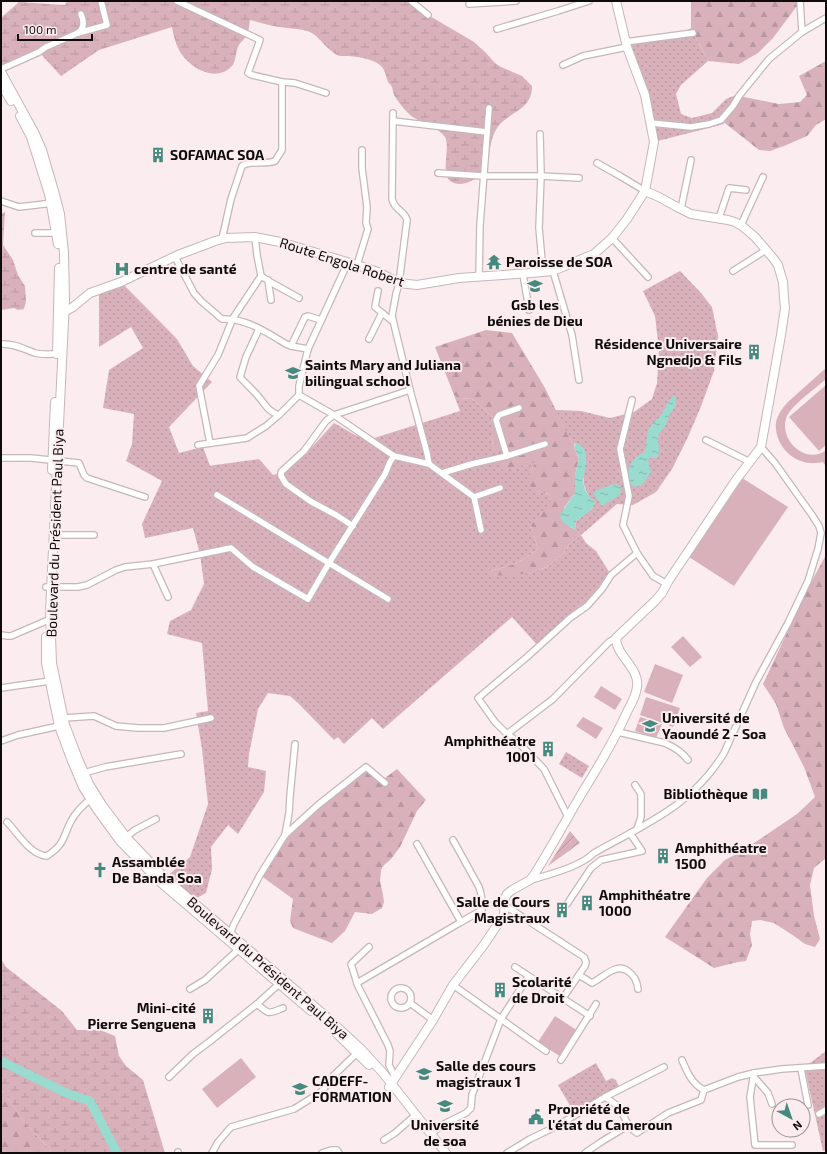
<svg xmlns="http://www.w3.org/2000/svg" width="827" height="1154" font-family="'Exo 2',sans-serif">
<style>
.grass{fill:url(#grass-dots)}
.forest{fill:url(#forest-firs)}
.wetland{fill:url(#wetland-marsh)}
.park{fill:#d9b1bb}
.garden{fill:url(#garden-furrows)}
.water{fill:url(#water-ripples)}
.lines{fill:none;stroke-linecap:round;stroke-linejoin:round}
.river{stroke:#99dbcf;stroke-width:9}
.street-casing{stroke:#c5b7ba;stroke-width:8}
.secondary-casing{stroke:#c5b7ba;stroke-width:10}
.street{stroke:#fff;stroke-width:5.5}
.secondary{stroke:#fff;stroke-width:8}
.labels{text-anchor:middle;stroke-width:4;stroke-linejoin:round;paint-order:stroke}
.poi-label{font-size:14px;font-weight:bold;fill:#0f0b0c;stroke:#fbecef;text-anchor:start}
.street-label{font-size:14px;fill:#0f0b0c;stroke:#fbecef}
</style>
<defs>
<pattern id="grass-dots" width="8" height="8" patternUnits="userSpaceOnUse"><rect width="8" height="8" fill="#d9b1bb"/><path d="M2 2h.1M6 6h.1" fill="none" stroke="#b997a0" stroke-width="1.8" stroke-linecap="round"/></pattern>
<pattern id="forest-firs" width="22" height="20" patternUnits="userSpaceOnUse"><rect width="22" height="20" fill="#d9b1bb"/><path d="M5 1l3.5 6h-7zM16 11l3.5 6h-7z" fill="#b997a0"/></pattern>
<pattern id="wetland-marsh" width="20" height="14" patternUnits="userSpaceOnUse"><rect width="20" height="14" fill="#d9b1bb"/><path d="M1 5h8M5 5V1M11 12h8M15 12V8" fill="none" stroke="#b997a0"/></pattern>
<pattern id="garden-furrows" width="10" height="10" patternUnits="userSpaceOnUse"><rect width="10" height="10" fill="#d9b1bb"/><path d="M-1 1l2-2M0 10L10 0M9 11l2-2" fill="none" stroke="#b997a0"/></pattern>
<pattern id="water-ripples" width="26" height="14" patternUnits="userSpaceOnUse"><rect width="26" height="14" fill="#99dbcf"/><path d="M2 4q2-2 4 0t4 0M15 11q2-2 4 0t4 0" fill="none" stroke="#83bbb1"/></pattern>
</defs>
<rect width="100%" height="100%" fill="#fbecef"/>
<g class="grass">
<polygon points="691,28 708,61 681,85 676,94 681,114 692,118 712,113 726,99 736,95 739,96 721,120 724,124 654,142 626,42 676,36"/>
<path d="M680 271 701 293 712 307 718 336 714 371 700 409 687 439 672 469 656 492 633 505 617 504 581 535 586 543 596 551 611 575 602 589 539 647 512 617 383 729 372 718 344 744 338 737 334 740 299 704 290 696 268 693 258 709 249 754 248 767 266 771 264 792 238 834 228 825 211 847 212 869 206 893 195 899 160 882 190 857 208 804 202 749 196 713 208 711 202 643 167 634 170 621 191 610 204 584 200 554 193 528 145 538 142 524 162 481 126 461 132 444 134 414 103 408 109 370 143 348 131 327 99 347V290L121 282 177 339 193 366 212 382 169 427 179 453 203 447 210 466 215 465 259 459 273 475 285 472 313 446 334 423 355 435 368 440 460 411 454 395 458 398 472 399 500 423 493 437 492 448 535 462 530 474 536 491 549 494 552 502 531 525 538 549C520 563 511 566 489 571L528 573 547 567 563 554 569 544 581 535 575 529 576 521 592 509 595 502 589 497 584 485V478L576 443 574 445 568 435 555 410 581 411 610 418 634 412 652 399 657 383 659 350 655 316 643 291Z"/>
<polygon points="566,752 589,766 582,778 559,764"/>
<polygon points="826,1051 826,1150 823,1151 804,1065 810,1063"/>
<polygon points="596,1063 606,1081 612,1078 616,1080 619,1087 588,1104 575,1114 558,1085"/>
</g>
<g class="forest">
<polygon points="691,1 798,1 797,6 773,38 758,53 739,64 708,61 691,28"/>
<polygon points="826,61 826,119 816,125 807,136 784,146 770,151 759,150 721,120 739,96 779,104 800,102 807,95 799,76"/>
<path d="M486 330 512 333 545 388 568 435 574 445V447L579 459 575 475V493L564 508 570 527 575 529 581 535 569 544 563 554 547 567 528 573 511 576 494 575 489 571C511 566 520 563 538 549L531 525 551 501 549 494 536 491 528 485 530 474 535 462 503 471 492 448 493 437 489 429 500 423 472 399 458 398 454 395 435 347Z"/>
<polygon points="826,555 826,858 814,868 810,885 814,916 820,939 815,947 805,944 794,936 774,923 760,920 752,921 750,934 752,945 746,961 738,962 714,968 665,937 707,878 725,860 744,850 797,814 815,797 804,767 784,728 776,704 763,684 809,586"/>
<polygon points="366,767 385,782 385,778 397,769 426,800 417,811 400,847 391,859 383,866 381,870 380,881 383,895 384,902 382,908 372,914 355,912 345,931 332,943 293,928 290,921 293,899 260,875 283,838"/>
<polygon points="1,1090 4,1093 24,1121 35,1134 49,1148 52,1153 1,1153"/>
</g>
<g class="wetland">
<path d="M67 1H411L428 15 474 42 485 52 495 63 501 67 522 76 532 86C532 111 509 111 497 128 485 146 495 171 469 182 464 184 457 185 452 182 439 176 451 148 445 137 439 127 419 123 409 114 404 109 398 102 394 95 393 93 393 90 392 87 391 85 389 83 388 82 386 76 385 70 381 66 374 59 359 57 349 56 346 56 343 56 340 56 327 52 319 34 307 31 298 28 288 29 280 27 270 26 260 22 250 20 249 25 249 31 247 35 244 40 240 42 238 47 235 54 236 63 231 67 213 84 186 65 178 48 175 41 173 34 172 27L99 50 61 76 39 52 1 70V18L19 2 65 5Z"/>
<polygon points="5,212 3,245 13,260 18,275 25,286 26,301 24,309 18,310 14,308 1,310 1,214"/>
<polygon points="1,959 6,967 62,1011 77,1030 100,1030 115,1036 119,1056 126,1066 143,1080 165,1153 52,1153 49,1148 35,1134 24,1121 4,1093 1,1090"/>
</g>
<g class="park">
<path d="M826 368V379C816 388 793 404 787 416 777 439 806 466 826 450L825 465 823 462C817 463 810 464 804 462 787 458 774 440 776 422 778 414 783 407 789 401Z"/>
<polygon points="826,385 826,445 819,451 789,417"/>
<polygon points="742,478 788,507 734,586 689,557"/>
<polygon points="683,636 702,657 690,667 671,647"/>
<polygon points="655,664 683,675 672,703 644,692"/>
<polygon points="601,686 622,699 615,710 594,697"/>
<polygon points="646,697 680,708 673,727 640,715"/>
<polygon points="583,717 603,728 596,739 576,726"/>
<polygon points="640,717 662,724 656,738 635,731"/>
<polygon points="555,1016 578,1031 561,1057 538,1042"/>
<polygon points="241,1058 256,1077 217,1108 202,1089"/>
</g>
<polygon class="garden" points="570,831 580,843 548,866"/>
<g class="water">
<path d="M675 395 676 405 669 416 665 427 659 433 658 439 659 449 658 458H650L648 460 651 472 643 484 636 487C632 485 626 482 627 476 627 471 632 461 636 457 638 455 642 454 644 452 647 448 646 436 648 431 650 424 657 421 661 415 666 408 668 399 675 395Z"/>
<path d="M576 443C595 448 581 475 584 486 586 493 590 498 595 502 594 510 583 516 576 521L575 529C568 526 561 523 560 515L575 493V475L579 459 574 447Z"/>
<path d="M617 484 621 487 620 495 602 506 593 493C598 489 610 485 617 484Z"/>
</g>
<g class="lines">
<polyline class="river" points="1,1061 66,1093 90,1101 117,1153"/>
<g class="street-casing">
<g id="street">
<polyline points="177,1 260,40 248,73 252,75 282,82 295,83 326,93"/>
<polyline points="411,1 428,15"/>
<polyline points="800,1 802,32"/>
<polyline points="469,4 516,1"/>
<polyline points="497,29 558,11 589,1"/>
<polyline points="78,33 107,25 101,1"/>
<polyline points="625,42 693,33"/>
<polyline points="563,65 583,56 627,47"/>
<path d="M1 69 39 52 46 47 78 33C85 28 84 21 81 14"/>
<polyline points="393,121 487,132"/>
<polyline points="651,123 691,127 709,124 721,120 733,106 739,96 769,59 802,32 826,18"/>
<polyline points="540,134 541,176 539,228 543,272"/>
<polyline points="597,163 620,176 645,191"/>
<polyline points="438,173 483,176 541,176 579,178"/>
<polyline points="1,201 19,207 53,203"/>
<polyline points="681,209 691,160"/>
<polyline points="719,218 729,188 746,190"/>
<polyline points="741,225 763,177"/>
<polyline points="35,233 56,233"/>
<polyline points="612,238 648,277"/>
<path d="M222 239 231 199 242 166C250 160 266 165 275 161L282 150V82"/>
<path d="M175 257 194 293 201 301 222 319C246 318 266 332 286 344L291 346 305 317 308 316 321 320"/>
<polyline points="357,265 368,229 366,223 367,207 362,168 362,150"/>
<polyline points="553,271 572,335 579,380"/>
<polyline points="733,271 766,250"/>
<polyline points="523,274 529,310"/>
<polyline points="261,276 272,283 299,298"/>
<polyline points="479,277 480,225 489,108"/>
<polyline points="268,280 271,300"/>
<polyline points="378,291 375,307 392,321"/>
<path d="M259 329 246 357 240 377C246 384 253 390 258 396 266 405 267 411 279 415"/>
<polyline points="369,339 382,313"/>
<path d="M1 344C13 343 24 349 35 353 42 355 50 354 57 354"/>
<polyline points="291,346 308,349"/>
<polyline points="410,390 427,453 429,464"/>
<polyline points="299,395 299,386 308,349 348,262"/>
<polyline points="632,400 620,449 629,496 623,525 637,553"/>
<polyline points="706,440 750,462"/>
<polyline points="210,443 199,386 218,355 233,318 261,276 257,255 255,237"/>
<path d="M198 445 247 438 266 426 279 415 299 395 334 415 410 390 392 316 396 294 399 283 407 220C404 210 395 211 392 199L393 113"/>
<polyline points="507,456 496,420 499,415 519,408"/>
<polyline points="1,458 31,458 79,463 84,475 87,478 145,497"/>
<polyline points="442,473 472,464 507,456 545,444"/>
<polyline points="217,495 388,599"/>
<polyline points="474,497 500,488"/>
<polyline points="353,526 336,515 310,501 286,484 281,476 281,472 304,451 326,421 334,415 394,456 429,464 474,497 481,530"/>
<polyline points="54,535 94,535"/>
<polyline points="153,564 168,597"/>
<polyline points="46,587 78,587 87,585 116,570 125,567 153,564 231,548 253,567 308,599 329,563 385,474 390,462 394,456"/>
<polyline points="1,635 8,636 11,636 46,621"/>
<polyline points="1,688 50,681"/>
<polyline points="64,718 94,716 116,726 138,728 164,728 211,718"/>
<path d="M618 732 665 743C674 747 682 752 688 760"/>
<polyline points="507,734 553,699 609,642 616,638"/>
<polyline points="1,741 18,735 59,726"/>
<polyline points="84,773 105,767 181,754"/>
<polyline points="635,785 641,794 641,817 637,829"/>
<polyline points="568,817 544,769 518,742 507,734 495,722 478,698 527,657 570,618 587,606 602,589 611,575 637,553 653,576 667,584"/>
<path d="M7 822C18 833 30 855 47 856 65 844 62 839 71 821 76 812 84 804 92 798"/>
<polyline points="285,835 289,813 290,796 295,744"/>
<polyline points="126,837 135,830 156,819"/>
<path d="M453 840 479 887C482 896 483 901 482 910L461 922"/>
<path d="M531 880C550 874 580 867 594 853 645 824 692 806 724 753L756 682 788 623 808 581 818 549 821 533 819 526 812 515 775 463 761 447"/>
<polyline points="567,904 591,868 601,860 642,851 630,833"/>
<polyline points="504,905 584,957 586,962 585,966 563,998"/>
<polyline points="230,934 234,924 260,875 285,835 318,805 366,767 385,783"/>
<polyline points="515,967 590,1016"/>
<path d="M579 975 592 983C603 978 617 961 629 972 635 976 637 981 638 989"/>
<polyline points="357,983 351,964 369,947"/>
<polyline points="453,985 546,1051"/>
<circle cx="401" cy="998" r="10"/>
<polyline points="190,989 205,980 239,949"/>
<polyline points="410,1003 433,1020"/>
<path d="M257 1004C270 1015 268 1014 283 1008"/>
<polyline points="561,1060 596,1004"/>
<path d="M682 1060C687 1072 692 1084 704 1090L738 1077 754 1073 782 1069 826 1066"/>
<polyline points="801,1069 808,1105"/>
<polyline points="754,1073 750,1097 755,1145 792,1145"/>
<polyline points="169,1077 193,1054 209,1042 257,1004 279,984"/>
<polyline points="395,1077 389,1065 390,1051 388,1045 358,986 357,983 461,922 417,844"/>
<polyline points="754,1077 768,1093 772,1104"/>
<path d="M605 1097C609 1100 615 1103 618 1107 625 1115 627 1128 637 1133L668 1113 701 1100 704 1090"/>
<polyline points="819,1114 826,1110"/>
<polyline points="431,1134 442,1125 466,1113 471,1108 472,1095 501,1019 528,977"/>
<polyline points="384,1140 395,1133 412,1118"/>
<polyline points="178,1152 178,1153"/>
<polyline points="212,1153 218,1142 231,1127 294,1109 318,1094 323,1090 332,1077 357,1053"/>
<polyline points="322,1153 331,1150 337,1150 339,1153"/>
<polyline points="507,1153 530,1139 557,1126 605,1097 664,1067"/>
<polyline points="585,1153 601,1142 629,1125"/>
</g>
</g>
<g class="secondary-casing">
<g id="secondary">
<polyline points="1,72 35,134 42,150 54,191 60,214 64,253 65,300 50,612 52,663 65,725 78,759 89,784 102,805 126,837 165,878 321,1012 362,1050 383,1073 446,1153"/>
<polyline points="1,84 11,101"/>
<polyline points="20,116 31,137 49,194 58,244"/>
<polyline points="62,313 73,307 90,293 121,282 178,255 202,246 215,241 226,238 255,237 280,242 357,265 378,272 399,283 417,285 459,278 531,273 553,271 594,254 612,238 627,219 645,191 654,142 645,95 627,47 616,1"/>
<polyline points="57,354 59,268"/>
<polyline points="52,470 55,402"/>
<polyline points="46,637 46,663 59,726 72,761 83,787 96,808 120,841 160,882 311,1011"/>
<polyline points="336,1033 369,1065"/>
<path d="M389 1087 433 1020 453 985 483 946 504 915 505 898 507 894 512 890 530 880 534 875C551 848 566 820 582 793 599 766 615 739 628 710 632 703 636 695 637 687 640 668 616 656 616 638L655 601 662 593 669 580 736 480 761 447 781 335 785 308 784 298 783 282 778 265 773 258 755 237 742 226 735 222 728 220 691 214 677 207 659 197 645 191"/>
</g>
</g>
<use href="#street" class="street"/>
<use href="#secondary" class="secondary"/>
</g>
<defs>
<g id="building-bare" transform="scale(1.2)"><path d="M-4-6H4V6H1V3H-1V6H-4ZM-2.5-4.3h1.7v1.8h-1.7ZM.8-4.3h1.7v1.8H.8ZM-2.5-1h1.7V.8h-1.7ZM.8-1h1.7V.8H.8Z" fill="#468a7f" stroke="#fbecef" stroke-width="2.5" paint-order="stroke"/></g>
<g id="temple-bare" transform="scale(1.2)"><path d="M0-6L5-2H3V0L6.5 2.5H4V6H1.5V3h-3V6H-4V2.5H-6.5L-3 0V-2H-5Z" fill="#468a7f" stroke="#fbecef" stroke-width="2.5" paint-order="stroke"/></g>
<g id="hospital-bare" transform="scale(1.2)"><path d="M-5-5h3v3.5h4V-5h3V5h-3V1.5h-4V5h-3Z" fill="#468a7f" stroke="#fbecef" stroke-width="2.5" paint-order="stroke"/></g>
<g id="school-bare" transform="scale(1.2)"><path d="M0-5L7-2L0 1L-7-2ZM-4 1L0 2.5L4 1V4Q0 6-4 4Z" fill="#468a7f" stroke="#fbecef" stroke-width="2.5" paint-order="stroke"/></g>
<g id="university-bare" transform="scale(1.2)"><path d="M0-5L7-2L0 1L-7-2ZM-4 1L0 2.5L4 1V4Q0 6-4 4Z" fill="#468a7f" stroke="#fbecef" stroke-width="2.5" paint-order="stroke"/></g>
<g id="library-bare" transform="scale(1.2)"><path d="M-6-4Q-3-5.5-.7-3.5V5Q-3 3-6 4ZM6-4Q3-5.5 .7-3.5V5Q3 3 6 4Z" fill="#468a7f" stroke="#fbecef" stroke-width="2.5" paint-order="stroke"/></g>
<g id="church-bare" transform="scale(1.2)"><path d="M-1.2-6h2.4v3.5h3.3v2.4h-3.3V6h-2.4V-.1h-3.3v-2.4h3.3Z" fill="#468a7f" stroke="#fbecef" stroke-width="2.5" paint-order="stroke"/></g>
<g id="civic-bare" transform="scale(1.2)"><path d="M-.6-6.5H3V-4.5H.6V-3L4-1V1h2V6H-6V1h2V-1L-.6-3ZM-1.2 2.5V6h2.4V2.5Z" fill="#468a7f" stroke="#fbecef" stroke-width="2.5" paint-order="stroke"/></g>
</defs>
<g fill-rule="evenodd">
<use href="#building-bare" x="158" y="155"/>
<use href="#temple-bare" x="494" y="262"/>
<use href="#hospital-bare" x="122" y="269"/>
<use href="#school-bare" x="535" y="286"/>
<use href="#building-bare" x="754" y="352"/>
<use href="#school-bare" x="293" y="373"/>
<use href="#university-bare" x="650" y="726"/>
<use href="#building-bare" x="548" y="749"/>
<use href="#library-bare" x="760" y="794"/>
<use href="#building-bare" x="663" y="856"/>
<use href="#church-bare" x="100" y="870"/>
<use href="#building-bare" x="587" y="903"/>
<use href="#building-bare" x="562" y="910"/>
<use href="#building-bare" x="500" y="990"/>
<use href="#building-bare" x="208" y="1016"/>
<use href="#university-bare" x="424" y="1074"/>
<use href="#school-bare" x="300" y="1089"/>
<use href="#university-bare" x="445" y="1106"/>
<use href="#civic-bare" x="536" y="1117"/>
</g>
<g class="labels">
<g class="poi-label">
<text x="170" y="160">SOFAMAC SOA</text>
<text x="506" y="267">Paroisse de SOA</text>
<text x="134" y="274">centre de santé</text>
<text x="535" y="310" text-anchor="middle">Gsb les<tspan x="535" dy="16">bénies de Dieu</tspan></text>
<text x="742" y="349" text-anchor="end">Résidence Universaire<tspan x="742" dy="16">Ngnedjo &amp; Fils</tspan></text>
<text x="305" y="370">Saints Mary and Juliana<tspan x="305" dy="16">bilingual school</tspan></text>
<text x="662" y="723">Université de<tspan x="662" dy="16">Yaoundé 2 - Soa</tspan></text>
<text x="536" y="746" text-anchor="end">Amphithéatre<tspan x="536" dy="16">1001</tspan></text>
<text x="748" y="799" text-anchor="end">Bibliothèque</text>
<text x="675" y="853">Amphithéatre<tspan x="675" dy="16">1500</tspan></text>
<text x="112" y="867">Assamblée<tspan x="112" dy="16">De Banda Soa</tspan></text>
<text x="599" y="900">Amphithéatre<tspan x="599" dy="16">1000</tspan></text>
<text x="550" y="907" text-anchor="end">Salle de Cours<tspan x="550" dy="16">Magistraux</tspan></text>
<text x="512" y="987">Scolarité<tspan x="512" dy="16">de Droit</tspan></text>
<text x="196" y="1013" text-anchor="end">Mini-cité<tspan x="196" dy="16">Pierre Senguena</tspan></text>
<text x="436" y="1071">Salle des cours<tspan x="436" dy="16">magistraux 1</tspan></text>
<text x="312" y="1086">CADEFF-<tspan x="312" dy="16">FORMATION</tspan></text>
<text x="548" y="1114">Propriété de<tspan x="548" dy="16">l'état du Cameroun</tspan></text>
<text x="445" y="1130" text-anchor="middle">Université<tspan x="445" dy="16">de soa</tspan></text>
</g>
<g class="street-label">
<text transform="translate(342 262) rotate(18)" y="5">Route Engola Robert</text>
<text transform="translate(55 533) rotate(-88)" y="5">Boulevard du Président Paul Biya</text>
<text transform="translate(268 968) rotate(41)" y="5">Boulevard du Président Paul Biya</text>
</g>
</g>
<rect width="827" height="1154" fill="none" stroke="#0f0b0c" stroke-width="4"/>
<g transform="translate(791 1118) rotate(140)"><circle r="19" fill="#fbecef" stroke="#9d9294"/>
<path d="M0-3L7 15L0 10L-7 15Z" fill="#468a7f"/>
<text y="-6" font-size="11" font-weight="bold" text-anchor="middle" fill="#0f0b0c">N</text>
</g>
<path d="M18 34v6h74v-6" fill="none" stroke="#0f0b0c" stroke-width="2"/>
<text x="24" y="34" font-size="12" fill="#0f0b0c" stroke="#fbecef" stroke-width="3" paint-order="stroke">100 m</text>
</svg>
